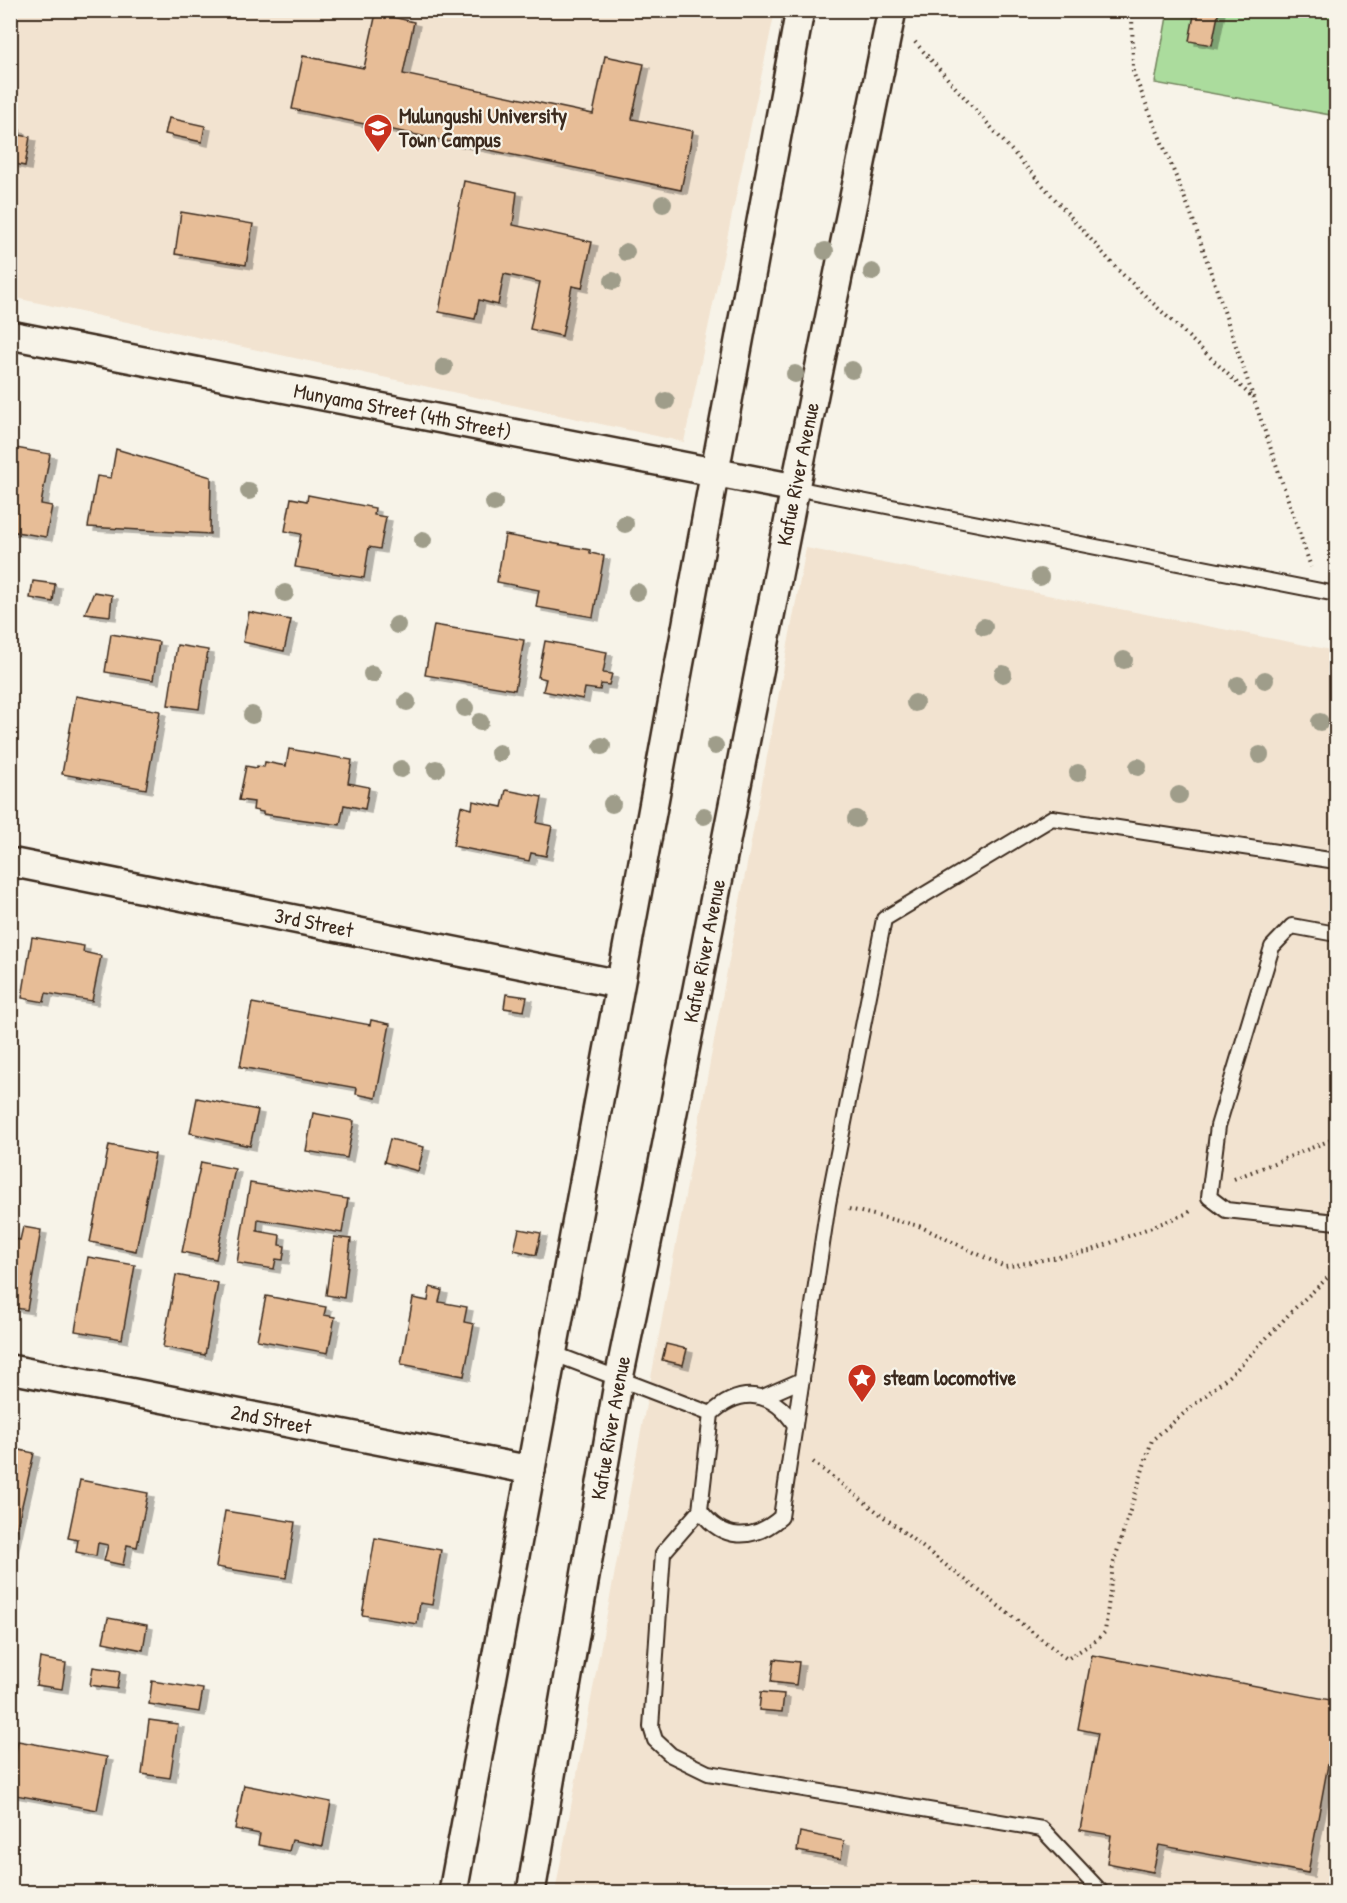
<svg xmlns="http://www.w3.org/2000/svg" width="1347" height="1903" font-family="'Patrick Hand',sans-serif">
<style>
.built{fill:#f2e3d0}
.pitch{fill:#abdc9d;stroke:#73835e;stroke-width:1.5}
.building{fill:#e7bd97;stroke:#3b2a1e;stroke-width:1.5;filter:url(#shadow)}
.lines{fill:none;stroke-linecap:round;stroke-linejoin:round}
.service-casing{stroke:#3b2a1e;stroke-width:18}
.minor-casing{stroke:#3b2a1e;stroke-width:32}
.path{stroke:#3b2a1e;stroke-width:4;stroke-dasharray:1.5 4.5;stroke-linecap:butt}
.service{stroke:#f7f3e8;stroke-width:14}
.minor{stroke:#f7f3e8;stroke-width:27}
.tree{fill:#9f9d8a}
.labels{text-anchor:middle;stroke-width:4.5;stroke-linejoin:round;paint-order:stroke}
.poi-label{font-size:21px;font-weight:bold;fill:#3b2a1e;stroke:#f7f3e8;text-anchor:start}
.street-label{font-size:21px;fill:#3b2a1e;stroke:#f7f3e8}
</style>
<defs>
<filter id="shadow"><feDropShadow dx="6" dy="4" stdDeviation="0" flood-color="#0004"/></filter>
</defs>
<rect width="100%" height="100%" fill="#f7f3e8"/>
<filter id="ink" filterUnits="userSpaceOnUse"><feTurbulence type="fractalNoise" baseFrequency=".0167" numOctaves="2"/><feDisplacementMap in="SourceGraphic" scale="12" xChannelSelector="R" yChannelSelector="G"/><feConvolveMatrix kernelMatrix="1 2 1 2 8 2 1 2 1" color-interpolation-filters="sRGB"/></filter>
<g filter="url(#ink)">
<g class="built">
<polygon points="11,11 775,11 684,442 11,297"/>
<polygon points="806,548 1336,651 1336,1892 555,1892"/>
</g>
<polygon class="pitch" points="1168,11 1336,11 1336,116 1155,83"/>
<g class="building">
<polygon points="1195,10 1219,10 1212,45 1189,41"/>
<polygon points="376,13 414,22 403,74 593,114 605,56 644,64 632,119 693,131 681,190 292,109 303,56 364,68"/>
<polygon points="169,118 205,126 202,142 165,134"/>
<polygon points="10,128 20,130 19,135 30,137 25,166 10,163"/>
<polygon points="464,181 517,192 513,225 592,242 582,288 572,286 562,336 530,329 540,282 504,274 498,305 479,300 475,319 439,312"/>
<polygon points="181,212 253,224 246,265 175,254"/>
<polygon points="10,447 50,454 41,504 52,506 46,537 10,531"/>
<polygon points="116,449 211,477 210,534 88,527 97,476 111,478"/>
<polygon points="308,495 375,508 374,515 386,517 380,549 369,547 364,578 295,567 301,534 285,531 291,498 307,501"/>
<polygon points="505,535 590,550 590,553 604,556 593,617 536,607 539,590 497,582"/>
<polygon points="33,581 55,584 53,602 30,598"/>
<polygon points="94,592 112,595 110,616 85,613"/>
<polygon points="249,612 291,620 284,651 243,642"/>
<polygon points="434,625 524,640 515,690 425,675"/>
<polygon points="111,634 159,642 153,680 105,672"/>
<polygon points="545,641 607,652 603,673 612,674 609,685 601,684 600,690 585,688 583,699 543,691 546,679 538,677"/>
<polygon points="177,645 208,650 199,709 168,705"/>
<polygon points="76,696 160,711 146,789 62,774"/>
<polygon points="289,749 352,760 348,783 369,787 365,809 344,805 340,825 263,814 263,812 253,810 254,802 239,800 246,766 257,768 257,766 264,767 265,762 286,766"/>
<polygon points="506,790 542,797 537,823 552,826 546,856 531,853 529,861 453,846 461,806 472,809 473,801 502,807"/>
<polygon points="32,937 84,946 83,952 101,956 92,1001 46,993 44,1002 22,998"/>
<polygon points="506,994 527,997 524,1011 504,1008"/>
<polygon points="252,1003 370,1025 371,1020 390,1024 376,1098 356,1094 357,1088 240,1067"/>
<polygon points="197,1098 258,1110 250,1146 190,1133"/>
<polygon points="313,1113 354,1121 347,1158 306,1151"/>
<polygon points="390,1139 424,1147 418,1171 384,1162"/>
<polygon points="109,1145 155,1154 136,1251 90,1242"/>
<polygon points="201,1162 235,1169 216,1259 182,1252"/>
<polygon points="250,1183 348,1199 342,1233 258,1219 257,1231 280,1235 279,1245 285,1246 283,1260 276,1259 274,1269 237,1263"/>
<polygon points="23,1227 41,1230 27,1310 10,1307 10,1238 20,1240"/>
<polygon points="519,1229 541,1233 536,1255 514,1250"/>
<polygon points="334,1237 351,1239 344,1298 326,1295"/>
<polygon points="88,1257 135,1265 122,1339 75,1331"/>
<polygon points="176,1275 218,1283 205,1355 163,1347"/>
<polygon points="430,1287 442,1290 439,1302 467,1307 464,1322 474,1324 464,1376 401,1364 413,1298 428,1301"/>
<polygon points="266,1296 326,1307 324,1315 335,1317 328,1353 257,1340"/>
<polygon points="666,1344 687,1349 683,1365 662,1360"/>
<polygon points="10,1448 34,1453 10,1558"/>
<polygon points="80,1480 148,1493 137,1547 127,1545 123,1565 104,1561 108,1545 98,1543 96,1556 76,1552 78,1540 68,1538"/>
<polygon points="225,1511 295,1522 286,1578 216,1567"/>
<polygon points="375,1538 441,1550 432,1605 420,1603 417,1624 362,1615"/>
<polygon points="108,1618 147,1625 143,1650 103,1642"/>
<polygon points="1092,1655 1336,1701 1336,1721 1308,1873 1159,1845 1153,1872 1107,1863 1111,1835 1080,1830 1098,1733 1078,1729"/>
<polygon points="40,1658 66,1663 62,1689 36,1685"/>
<polygon points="774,1659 799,1662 796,1685 771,1682"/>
<polygon points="93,1667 120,1671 117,1689 90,1685"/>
<polygon points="152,1681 203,1689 199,1712 149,1704"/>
<polygon points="761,1692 784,1694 782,1712 759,1710"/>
<polygon points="149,1720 178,1724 170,1778 142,1774"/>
<polygon points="18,1741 107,1757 97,1810 10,1794 10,1781"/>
<polygon points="244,1785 331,1802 323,1846 292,1840 289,1851 258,1845 260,1834 235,1829"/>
<polygon points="800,1832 844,1841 841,1859 797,1851"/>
<polygon points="777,1885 829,1892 776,1892"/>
</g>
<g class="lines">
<g class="service-casing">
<g id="service">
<polyline points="795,488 1336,594"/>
<polyline points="1336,934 1292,926 1272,947 1218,1126 1209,1197 1226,1210 1336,1222"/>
<polyline points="552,1353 711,1414"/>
<polyline points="763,1397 802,1380"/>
<polyline points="795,1425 828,1204 884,919 1052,818 1336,861"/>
<path d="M700 1510C722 1541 753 1542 781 1517L795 1425C773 1391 741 1386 711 1414L700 1510 663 1553 651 1727 655 1740 671 1755 708 1773 1042 1829 1101 1892"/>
</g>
</g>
<g class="minor-casing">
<g id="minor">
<path id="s1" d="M10 335 795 488"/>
<path id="s2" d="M10 862 619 984"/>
<path id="s3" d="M10 1369 531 1470"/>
<polyline points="453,1892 800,10"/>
<path id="s4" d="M531 1892 619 1378 655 1204 795 488 892 10"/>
</g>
</g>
<g class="path">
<polyline points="1132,10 1133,72 1190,211 1311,567"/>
<polyline points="915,42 1118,270 1253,398"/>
<polyline points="1234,1179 1336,1138"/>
<polyline points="849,1209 919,1226 1005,1267 1090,1251 1188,1213 1192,1210"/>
<polyline points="813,1462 1067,1659 1097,1640 1105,1632 1113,1565 1152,1440 1236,1370 1295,1308 1336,1270"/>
</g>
<use href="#service" class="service"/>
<use href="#minor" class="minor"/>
</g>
<g class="tree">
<circle cx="663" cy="204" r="9"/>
<circle cx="825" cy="251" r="9"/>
<circle cx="626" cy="252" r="9"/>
<circle cx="872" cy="272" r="9"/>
<circle cx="613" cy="281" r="9"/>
<circle cx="444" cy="367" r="9"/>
<circle cx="852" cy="370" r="9"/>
<circle cx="795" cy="374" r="9"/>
<circle cx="666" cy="401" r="9"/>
<circle cx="249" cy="491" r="9"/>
<circle cx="494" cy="503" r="9"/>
<circle cx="625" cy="524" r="9"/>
<circle cx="423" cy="540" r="9"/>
<circle cx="1040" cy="577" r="9"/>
<circle cx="637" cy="592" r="9"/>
<circle cx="285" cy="593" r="9"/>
<circle cx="397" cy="625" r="9"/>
<circle cx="984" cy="627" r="9"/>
<circle cx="1124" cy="660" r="9"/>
<circle cx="372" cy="674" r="9"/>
<circle cx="1003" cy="674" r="9"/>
<circle cx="1265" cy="680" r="9"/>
<circle cx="1238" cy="685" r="9"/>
<circle cx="407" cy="702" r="9"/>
<circle cx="915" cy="703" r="9"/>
<circle cx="465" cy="708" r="9"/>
<circle cx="252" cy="715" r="9"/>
<circle cx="480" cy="722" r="9"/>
<circle cx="1320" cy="722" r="9"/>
<circle cx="602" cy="746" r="9"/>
<circle cx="715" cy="746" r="9"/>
<circle cx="499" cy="753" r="9"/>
<circle cx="1260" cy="755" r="9"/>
<circle cx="1138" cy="767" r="9"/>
<circle cx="401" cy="769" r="9"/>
<circle cx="436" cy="769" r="9"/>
<circle cx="1078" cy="773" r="9"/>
<circle cx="1179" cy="795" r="9"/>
<circle cx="612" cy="804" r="9"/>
<circle cx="704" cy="816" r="9"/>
<circle cx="856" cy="819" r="9"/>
</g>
</g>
<defs>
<g id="university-pin" transform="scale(1.5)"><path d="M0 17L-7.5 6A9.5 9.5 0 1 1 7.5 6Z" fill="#c8321e" stroke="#f7f3e8"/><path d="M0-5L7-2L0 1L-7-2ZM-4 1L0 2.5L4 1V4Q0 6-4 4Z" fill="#fff"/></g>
<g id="sight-pin" transform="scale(1.5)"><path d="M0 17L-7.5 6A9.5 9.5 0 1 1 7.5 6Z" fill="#c8321e" stroke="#f7f3e8"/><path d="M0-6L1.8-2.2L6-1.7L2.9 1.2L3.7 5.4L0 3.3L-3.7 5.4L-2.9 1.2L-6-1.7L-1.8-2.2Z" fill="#fff"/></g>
</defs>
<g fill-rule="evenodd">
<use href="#university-pin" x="378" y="128"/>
<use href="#sight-pin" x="862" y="1378"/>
</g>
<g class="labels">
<g class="poi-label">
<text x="399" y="123">Mulungushi University<tspan x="399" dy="24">Town Campus</tspan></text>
<text x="883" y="1385">steam locomotive</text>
</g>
<g class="street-label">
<text dy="7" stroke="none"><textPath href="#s1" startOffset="400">Munyama Street (4th Street)</textPath></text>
<text dy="7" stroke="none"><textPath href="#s4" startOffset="1443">Kafue River Avenue</textPath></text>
<text dy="7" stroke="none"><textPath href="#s2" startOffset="310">3rd Street</textPath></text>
<text dy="7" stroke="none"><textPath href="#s4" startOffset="957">Kafue River Avenue</textPath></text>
<text dy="7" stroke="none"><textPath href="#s3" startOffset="266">2nd Street</textPath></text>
<text dy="7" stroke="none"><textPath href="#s4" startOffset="471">Kafue River Avenue</textPath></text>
</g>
</g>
<rect width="1347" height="1903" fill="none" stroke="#f7f3e8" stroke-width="36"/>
<rect x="18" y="18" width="1311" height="1867" fill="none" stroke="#3b2a1e" stroke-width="2" filter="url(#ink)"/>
</svg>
